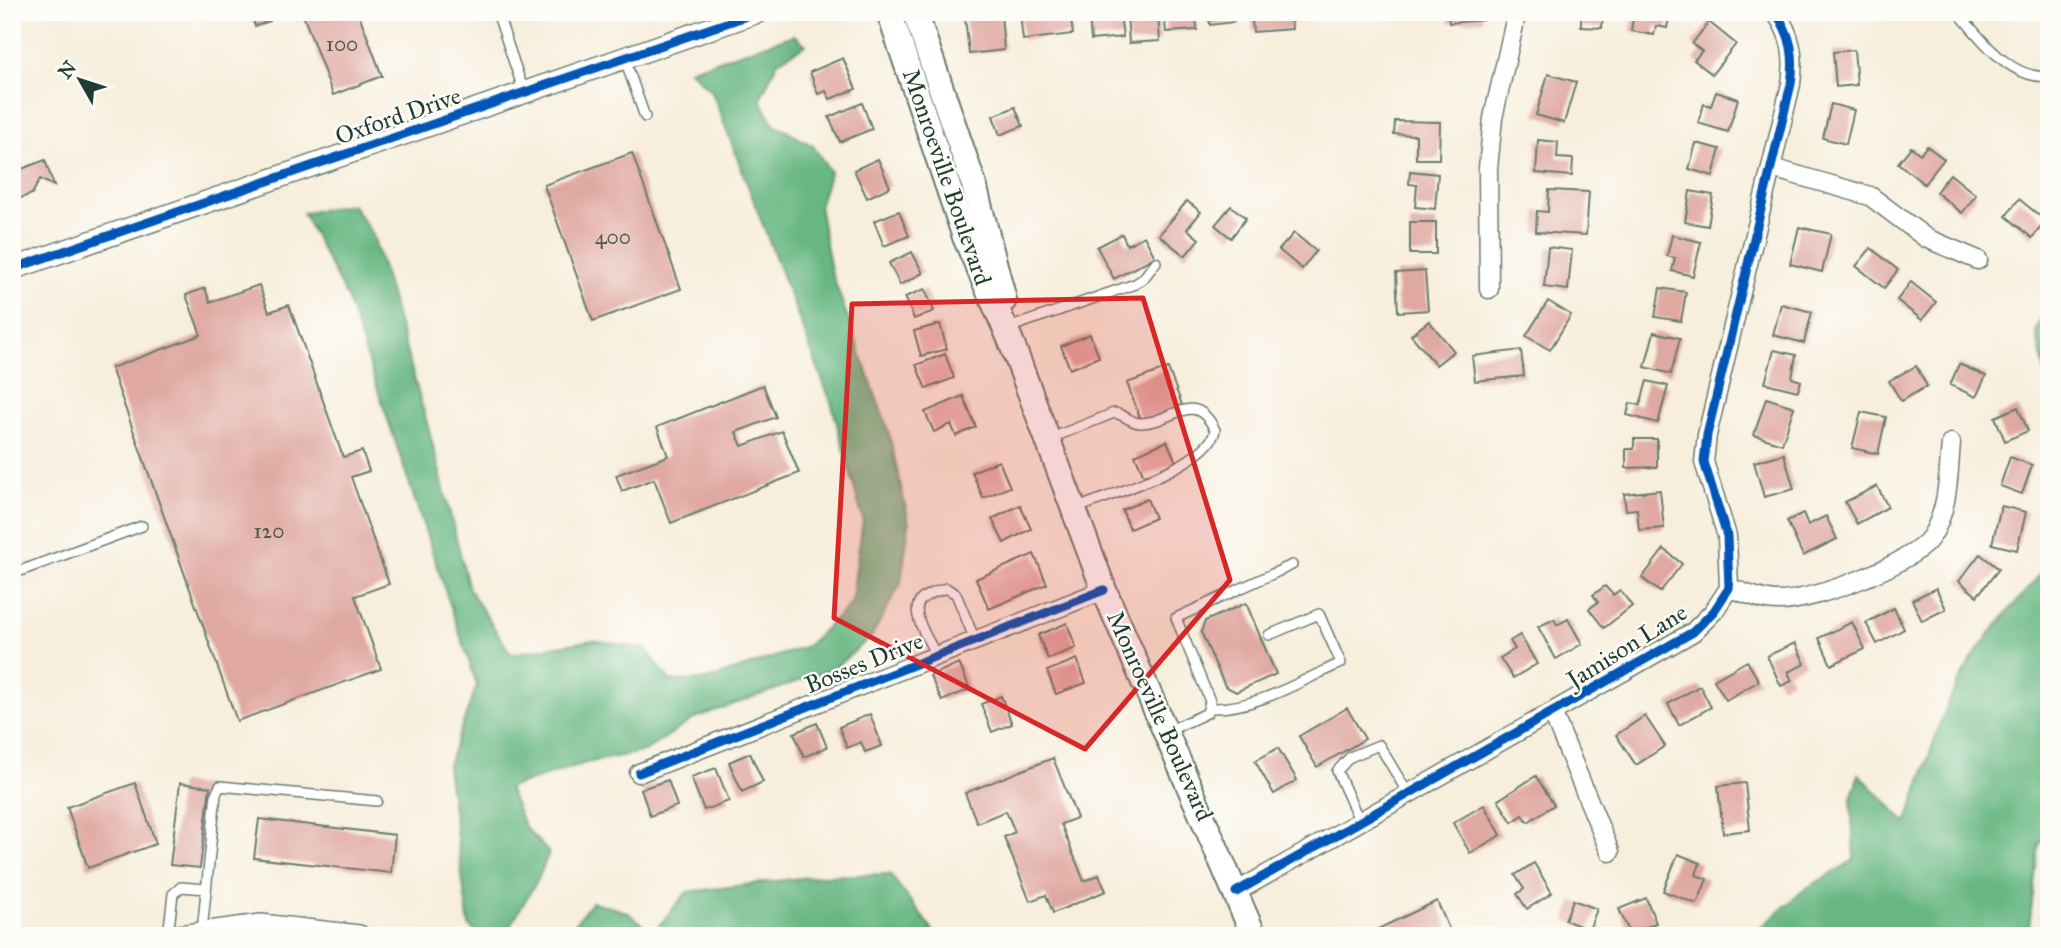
<svg xmlns="http://www.w3.org/2000/svg" width="2061" height="948" font-family="'IM FELL Great Primer',serif">
<style>
.forest{fill:#67b782;stroke:#437a5b;stroke-width:2}
.building{fill:#dfa8a0}
.lines{fill:none;stroke-linecap:round;stroke-linejoin:round}
.service-casing{stroke:#6b7b6e;stroke-width:12}
.minor-casing{stroke:#6b7b6e;stroke-width:21}
.tertiary-casing{stroke:#6b7b6e;stroke-width:24}
.secondary-casing{stroke:#6b7b6e;stroke-width:28}
.service{stroke:#fff;stroke-width:9}
.minor{stroke:#fff;stroke-width:18}
.tertiary{stroke:#fff;stroke-width:21}
.secondary{stroke:#fff;stroke-width:24}
.cycleway-casing{stroke:#fdfcf7;stroke-width:13}
.cycleway{stroke:#0057b8;stroke-width:9}
.marked{fill:#d62828;fill-opacity:0.2;stroke:#d62828;stroke-width:5;stroke-linejoin:round}
.labels{text-anchor:middle;stroke-width:5;stroke-linejoin:round;paint-order:stroke}
.number-label{font-size:21px;fill:#4f584f}
.street-label{font-size:24px;fill:#1f3d34;stroke:#fdfcf7}
</style>
<rect width="100%" height="100%" fill="#fdfcf7"/>
<filter id="ink" filterUnits="userSpaceOnUse"><feTurbulence type="fractalNoise" baseFrequency=".0143" numOctaves="2"/><feDisplacementMap in="SourceGraphic" scale="14" xChannelSelector="R" yChannelSelector="G"/><feConvolveMatrix kernelMatrix="1 2 1 2 8 2 1 2 1" color-interpolation-filters="sRGB"/></filter>
<filter id="wash" filterUnits="userSpaceOnUse"><feTurbulence type="fractalNoise" baseFrequency=".00686" numOctaves="4" result="noise"/><feDisplacementMap in="SourceGraphic" scale="28" xChannelSelector="R" yChannelSelector="G"/><feGaussianBlur stdDeviation="1.57" result="paint"/><feColorMatrix in="noise" values="0 0 0 0 0 0 0 0 0 0 0 0 0 0 0 0 0 1.4 0 .05"/><feComposite in="paint" operator="in"/></filter>
<g filter="url(#wash)">
<rect width="100%" height="100%" fill="#f7eedb"/>
<g class="forest">
<polygon points="794,35 806,45 778,61 760,99 773,123 813,146 830,172 819,206 831,271 889,433 909,523 901,583 871,637 833,669 695,718 645,751 586,763 508,788 525,827 549,853 538,879 504,936 480,936 469,926 447,767 477,685 347,298 303,213 352,204 373,235 429,430 469,589 511,654 593,640 646,649 670,681 706,680 807,646 851,604 863,520 832,405 712,92 689,70"/>
<polygon points="2049,301 2049,391 2036,331"/>
<path d="M2049 564V833L2039 845 2028 936H1751L1805 889 1854 860 1851 799 1859 774 1906 823C1926 774 1936 720 1963 674 1985 634 2020 599 2049 564Z"/>
<polygon points="890,874 937,936 565,936 592,902 627,912 653,933 687,892 817,876"/>
</g>
<g id="blocks">
<g class="building">
<polygon points="250,12 268,12 270,21 255,26"/>
<polygon points="302,12 358,12 382,76 333,95"/>
<polygon points="1039,12 1070,12 1073,34 1023,40 1020,14"/>
<polygon points="1127,12 1158,12 1160,41 1129,43"/>
<polygon points="1164,12 1196,12 1197,30 1166,32"/>
<polygon points="1208,12 1233,12 1234,22 1210,25"/>
<polygon points="1251,12 1290,12 1292,29 1253,32"/>
<polygon points="1448,12 1482,12 1483,20 1449,23"/>
<polygon points="1565,12 1603,12 1602,28 1581,27 1581,16 1565,16"/>
<polygon points="1634,12 1670,12 1667,28 1656,26 1654,35 1631,31"/>
<polygon points="1001,13 1004,50 969,54 965,17"/>
<polygon points="1120,13 1123,37 1091,40 1089,16"/>
<polygon points="1709,22 1736,44 1712,74 1694,60 1702,51 1692,44"/>
<polygon points="1854,50 1857,85 1836,87 1833,52"/>
<polygon points="843,58 856,89 830,99 826,91 818,94 810,72"/>
<polygon points="1548,74 1576,82 1564,123 1536,115"/>
<polygon points="1716,92 1738,99 1728,132 1698,123 1704,104 1711,106"/>
<polygon points="862,103 872,129 840,142 829,117"/>
<polygon points="1831,104 1854,110 1846,144 1823,138"/>
<polygon points="1015,107 1023,126 1000,135 993,116"/>
<polygon points="1395,121 1440,122 1439,159 1416,159 1416,135 1394,134"/>
<polygon points="1538,140 1558,142 1557,158 1573,159 1572,176 1536,173"/>
<polygon points="13,143 22,169 45,160 54,186 40,179 32,194 12,201"/>
<polygon points="1696,143 1720,149 1713,176 1689,169"/>
<polygon points="1927,146 1944,159 1924,184 1898,163 1911,147 1920,154"/>
<polygon points="632,153 681,289 593,321 544,185"/>
<polygon points="878,159 890,187 867,198 854,170"/>
<polygon points="1410,171 1438,174 1435,209 1415,207 1417,185 1409,184"/>
<polygon points="1950,174 1976,195 1962,213 1936,192"/>
<polygon points="1549,190 1589,192 1586,235 1536,232 1537,211 1548,212"/>
<polygon points="1690,191 1713,195 1708,226 1685,222"/>
<polygon points="2019,199 2046,221 2032,238 2006,216"/>
<polygon points="1187,201 1201,212 1187,229 1199,239 1185,256 1159,235"/>
<polygon points="1231,206 1246,218 1231,238 1215,225"/>
<polygon points="899,211 909,236 884,246 874,221"/>
<rect x="1410" y="222" width="26" height="32"/>
<polygon points="1799,227 1831,234 1822,272 1790,264"/>
<polygon points="1294,233 1316,251 1302,269 1279,250"/>
<polygon points="1122,234 1127,245 1144,236 1155,257 1114,279 1097,247"/>
<polygon points="1672,235 1701,242 1693,276 1672,271 1675,258 1667,256"/>
<polygon points="1548,247 1572,250 1568,290 1544,287"/>
<polygon points="1871,248 1898,270 1884,288 1856,266"/>
<polygon points="912,252 923,273 900,285 889,263"/>
<polygon points="1425,271 1428,310 1398,312 1396,273"/>
<polygon points="1911,282 1936,302 1922,320 1897,300"/>
<polygon points="259,285 269,312 289,305 343,457 362,451 369,471 351,477 389,584 355,596 381,669 237,721 111,368 201,335 186,295 205,288 210,302"/>
<polygon points="1660,288 1686,292 1681,321 1655,317"/>
<polygon points="925,289 934,311 914,319 905,297"/>
<polygon points="1548,301 1571,315 1550,350 1526,336"/>
<polygon points="1781,304 1812,312 1804,343 1773,335"/>
<polygon points="1429,321 1454,351 1436,365 1411,335"/>
<polygon points="940,324 947,349 921,356 914,331"/>
<polygon points="1654,332 1680,338 1671,374 1645,367"/>
<polygon points="1090,334 1099,357 1070,369 1061,346"/>
<polygon points="1521,350 1524,376 1475,381 1472,356"/>
<polygon points="1774,350 1796,355 1792,378 1801,381 1798,391 1765,383"/>
<polygon points="945,354 954,378 926,389 916,365"/>
<polygon points="1959,364 1986,376 1976,397 1950,385"/>
<polygon points="1916,366 1927,386 1901,401 1889,381"/>
<polygon points="1168,368 1182,405 1141,421 1127,383"/>
<polygon points="1647,381 1668,386 1658,423 1627,415 1630,403 1640,405"/>
<polygon points="763,385 776,417 736,432 742,446 782,431 799,473 671,523 654,479 622,491 616,475 668,456 657,427"/>
<polygon points="963,396 976,427 956,436 951,424 934,432 925,412"/>
<polygon points="1766,398 1794,407 1782,444 1754,435"/>
<polygon points="2018,407 2028,431 2005,441 1995,417"/>
<polygon points="1861,412 1886,417 1878,454 1852,448"/>
<polygon points="1634,439 1657,439 1657,467 1626,468 1626,449 1634,449"/>
<polygon points="1167,441 1176,462 1144,476 1135,455"/>
<polygon points="1784,454 1794,489 1764,497 1754,462"/>
<polygon points="2010,457 2032,465 2022,494 2000,486"/>
<polygon points="999,461 1010,487 983,498 972,472"/>
<polygon points="1877,486 1888,507 1857,524 1845,502"/>
<polygon points="1660,490 1664,528 1639,530 1637,509 1626,510 1624,494"/>
<polygon points="1147,499 1155,518 1130,529 1122,510"/>
<polygon points="1020,505 1031,529 1004,543 992,519"/>
<polygon points="2001,506 2026,512 2017,550 1992,544"/>
<polygon points="1803,513 1808,525 1826,516 1837,539 1803,556 1787,521"/>
<polygon points="1664,549 1682,564 1660,592 1642,578"/>
<polygon points="1034,554 1047,584 989,609 976,579"/>
<polygon points="1980,554 1999,569 1977,596 1959,581"/>
<polygon points="1605,586 1613,595 1620,590 1632,606 1604,628 1589,609 1598,602 1593,595"/>
<polygon points="1936,588 1946,609 1922,621 1912,600"/>
<polygon points="1246,603 1276,674 1236,692 1225,686 1201,632 1205,621"/>
<polygon points="1894,608 1904,629 1877,644 1866,623"/>
<polygon points="1554,619 1557,625 1568,619 1582,644 1556,659 1538,627"/>
<polygon points="1852,622 1865,649 1831,665 1819,638"/>
<polygon points="1067,623 1076,648 1048,659 1038,635"/>
<polygon points="1520,635 1537,664 1513,678 1500,658 1515,649 1510,641"/>
<polygon points="1795,643 1805,664 1788,672 1792,681 1781,686 1767,656"/>
<polygon points="1077,659 1086,683 1056,694 1047,671"/>
<polygon points="1747,661 1759,681 1726,700 1714,680"/>
<polygon points="959,663 970,689 942,701 930,676"/>
<polygon points="1700,686 1711,707 1679,725 1668,704"/>
<polygon points="1001,696 1012,724 992,732 981,704"/>
<polygon points="1347,708 1365,739 1317,767 1299,736"/>
<polygon points="870,714 882,746 865,752 861,742 847,748 839,727"/>
<polygon points="1645,716 1665,746 1636,765 1616,735"/>
<polygon points="817,723 827,747 804,757 794,733"/>
<polygon points="1278,748 1297,780 1274,794 1255,761"/>
<polygon points="750,753 763,782 742,792 729,762"/>
<polygon points="1053,758 1077,818 1061,824 1084,881 1099,875 1106,891 1053,913 1046,895 1030,901 1004,837 1015,832 1006,811 977,823 965,793"/>
<polygon points="716,768 729,801 704,810 691,777"/>
<polygon points="1536,776 1554,805 1528,822 1523,815 1512,822 1498,800"/>
<polygon points="668,780 677,806 650,816 641,789"/>
<polygon points="135,783 156,844 88,868 67,807"/>
<polygon points="180,783 210,787 200,868 170,865"/>
<polygon points="1745,783 1750,830 1723,833 1718,786"/>
<polygon points="1484,805 1501,835 1470,853 1453,823"/>
<polygon points="259,819 395,835 391,873 254,858"/>
<polygon points="1678,854 1700,863 1696,875 1707,879 1697,904 1663,891"/>
<polygon points="1534,863 1552,893 1527,909 1517,894 1524,889 1515,875"/>
<polygon points="1646,898 1656,923 1630,934 1619,909"/>
<polygon points="1573,900 1597,909 1589,930 1565,920"/>
<polygon points="1437,901 1452,936 1363,936"/>
</g>
</g>
</g>
<g filter="url(#ink)">
<use href="#blocks" fill-opacity="0" stroke="#6b7b6e" stroke-width="2"/>
<g class="lines">
<g class="service-casing">
<g id="service">
<polyline points="497,12 524,92"/>
<path d="M1958 12C1979 37 2011 81 2049 76"/>
<polyline points="625,60 645,117"/>
<polyline points="1008,328 1135,284 1143,279 1156,262"/>
<path d="M1049 439 1114 413C1124 414 1131 423 1140 423 1171 424 1194 387 1215 430 1211 464 1106 496 1075 509"/>
<polyline points="12,574 142,526"/>
<path d="M936 655C930 642 910 614 920 601 925 594 939 591 946 588L956 594 975 640"/>
<path d="M1210 708C1255 710 1300 681 1341 663L1319 614 1269 635"/>
<polyline points="1168,731 1207,713 1210,701 1176,618 1292,565"/>
<polyline points="1360,822 1337,771 1350,757 1379,745 1409,795"/>
<polyline points="202,931 216,794 220,786 377,801"/>
<polyline points="168,936 173,894 181,887 206,889"/>
</g>
</g>
<g class="minor-casing">
<g id="minor">
<polyline points="1772,168 1870,196 1926,238 1978,260"/>
<polyline points="1489,289 1488,168 1493,118 1517,12"/>
<path d="M1729 588C1744 592 1764 602 1780 601 1813 601 1913 564 1931 537 1949 509 1948 475 1951 443"/>
<polyline points="1553,714 1610,852"/>
<polyline points="639,773 1104,590"/>
<path d="M1236 892 1693 632 1714 611 1729 588 1727 536 1704 462 1707 435 1791 84C1795 57 1792 35 1775 12"/>
</g>
</g>
<g class="tertiary-casing">
<g id="tertiary">
<polyline points="12,269 758,12"/>
<polyline points="179,936 261,925 359,936"/>
</g>
</g>
<g class="secondary-casing">
<g id="secondary">
<polyline points="889,12 965,237 1010,339 1104,590 1254,936"/>
<polyline points="915,12 974,185 1004,300"/>
</g>
</g>
<use href="#service" class="service"/>
<use href="#minor" class="minor"/>
<use href="#tertiary" class="tertiary"/>
<use href="#secondary" class="secondary"/>
<g class="cycleway-casing">
<g id="cycleway">
<polyline points="12,269 758,12"/>
<polyline points="639,773 1104,590"/>
<path d="M1236 892 1693 632 1714 611 1729 588 1727 536 1704 462 1707 435 1791 84C1795 57 1792 35 1775 12"/>
</g>
</g>
<use href="#cycleway" class="cycleway"/>
</g>
</g>
<path class="marked" d="M1143 298 1230 580 1085 749 834 618 852 304Z"/>
<g class="labels">
<g class="number-label">
<text x="342" y="51">100</text>
<text x="613" y="244">400</text>
<text x="269" y="538">120</text>
</g>
<g class="street-label">
<text transform="translate(398 116) rotate(-19)" y="8">Oxford Drive</text>
<text transform="translate(947 177) rotate(71)" y="8">Monroeville Boulevard</text>
<text transform="translate(1627 646) rotate(-32)" y="8">Jamison Lane</text>
<text transform="translate(864 663) rotate(-22)" y="8">Bosses Drive</text>
<text transform="translate(1160 716) rotate(66)" y="8">Monroeville Boulevard</text>
</g>
</g>
<rect width="2061" height="948" fill="none" stroke="#fdfcf7" stroke-width="42"/>
<g transform="translate(80 80) rotate(309)" stroke="#fdfcf7" stroke-width="5" paint-order="stroke">
<path d="M0-5L12 26L0 18L-12 26Z" fill="#1f3d34"/>
<text y="-10" font-size="19" font-weight="bold" text-anchor="middle" fill="#1f3d34">N</text>
</g>
</svg>
